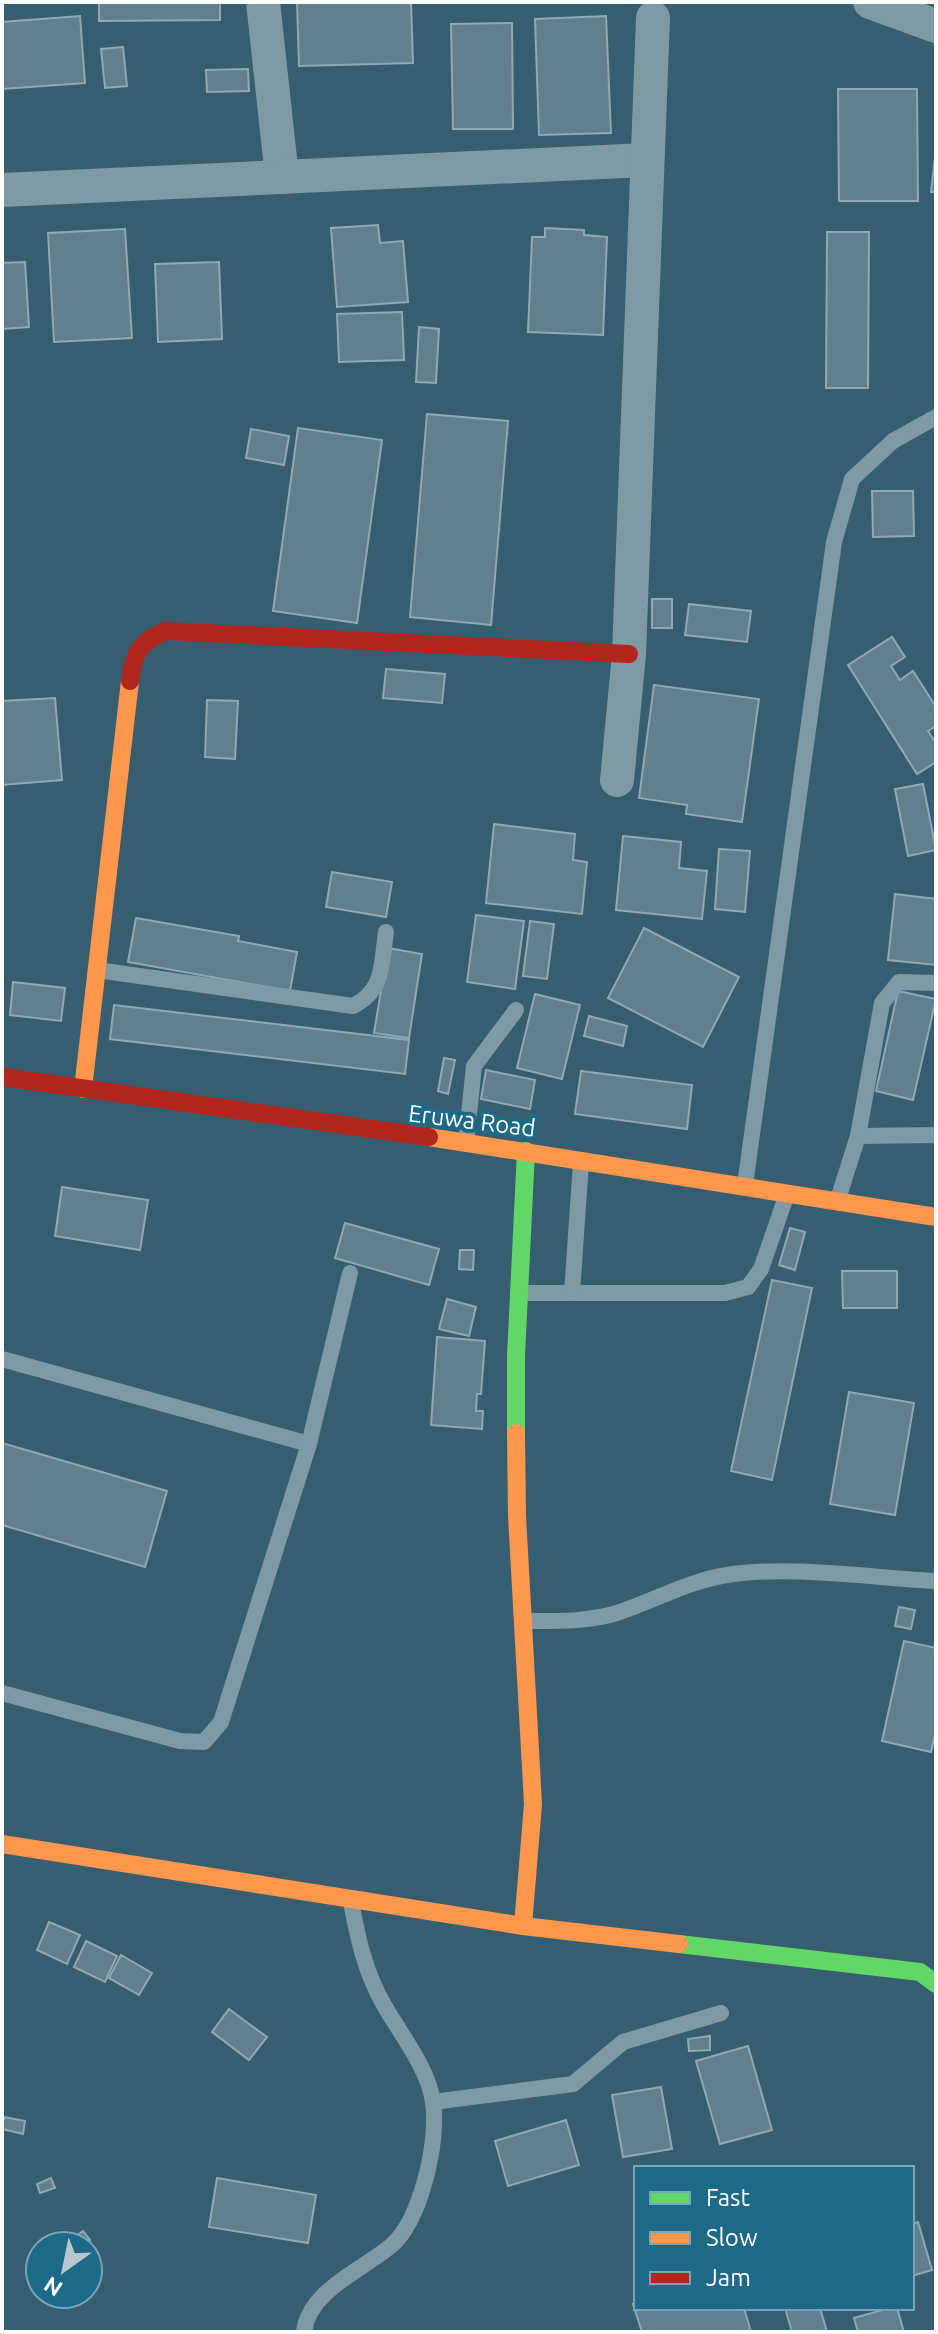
<svg xmlns="http://www.w3.org/2000/svg" width="938" height="2334" font-family="Ubuntu,sans-serif">
<style>
.building{fill:#617f8c;stroke:#90a8b3;stroke-width:2}
.lines{fill:none;stroke-linecap:round;stroke-linejoin:round}
.lane{stroke:#7d9aa5;stroke-width:16}
.street{stroke:#7d9aa5;stroke-width:34}
.fast{stroke:#63d668;stroke-width:18}
.slow{stroke:#ff974d;stroke-width:18}
.jam{stroke:#b3261e;stroke-width:18}
.labels{text-anchor:middle;stroke-width:8;stroke-linejoin:round;paint-order:stroke}
.street-label{font-size:24px;fill:#fff;stroke:#1d6988}
</style>
<rect width="100%" height="100%" fill="#365e70"/>
<g class="building">
<polygon points="99,2 220,2 220,20 99,21"/>
<polygon points="297,2 411,2 413,63 299,66"/>
<polygon points="80,16 85,83 2,89 2,22"/>
<polygon points="606,16 611,133 539,135 535,19"/>
<polygon points="512,23 513,129 453,129 451,24"/>
<polygon points="123,47 127,86 105,88 101,49"/>
<polygon points="248,69 249,91 207,92 206,70"/>
<polygon points="838,89 917,89 918,201 839,201"/>
<polygon points="936,149 936,192 931,192"/>
<polygon points="378,225 380,243 403,241 408,302 337,307 331,228"/>
<polygon points="545,228 584,230 584,235 607,237 603,335 528,332 532,237 545,237"/>
<polygon points="125,229 132,338 54,342 48,233"/>
<polygon points="827,232 869,232 868,388 826,388"/>
<polygon points="25,262 29,327 2,329 2,263"/>
<polygon points="219,262 222,339 158,342 155,264"/>
<polygon points="402,312 404,360 339,362 337,314"/>
<polygon points="419,327 439,329 436,383 416,382"/>
<polygon points="427,414 508,421 491,625 410,617"/>
<polygon points="298,428 382,440 357,623 273,611"/>
<polygon points="251,429 289,436 284,465 246,458"/>
<polygon points="872,491 913,491 914,536 873,537"/>
<rect x="652" y="599" width="20" height="29"/>
<polygon points="689,604 751,611 747,642 685,635"/>
<polygon points="892,637 905,657 891,666 900,680 913,671 936,707 936,726 928,731 936,743 936,762 917,774 848,665"/>
<polygon points="386,669 445,674 442,703 383,698"/>
<polygon points="654,685 759,699 742,822 686,814 687,805 639,798"/>
<polygon points="55,698 62,780 2,785 2,701"/>
<polygon points="207,700 238,701 235,759 205,757"/>
<polygon points="923,784 936,850 908,856 895,789"/>
<polygon points="494,824 575,834 573,860 587,862 582,914 486,903"/>
<polygon points="623,836 681,842 679,868 707,871 702,919 616,910"/>
<polygon points="719,849 750,851 745,912 715,909"/>
<polygon points="332,872 392,882 386,917 326,907"/>
<polygon points="895,894 936,899 936,965 888,960"/>
<polygon points="476,915 524,921 515,989 467,982"/>
<polygon points="136,918 239,936 238,941 297,952 290,991 128,962"/>
<polygon points="530,921 554,924 547,979 523,976"/>
<polygon points="644,928 739,977 703,1047 608,998"/>
<polygon points="388,948 422,954 409,1038 374,1033"/>
<polygon points="13,982 65,988 61,1021 10,1015"/>
<polygon points="898,991 936,999 913,1100 876,1091"/>
<polygon points="535,994 580,1005 562,1079 517,1068"/>
<polygon points="114,1005 409,1040 405,1074 110,1039"/>
<polygon points="589,1016 627,1026 623,1046 584,1036"/>
<polygon points="444,1058 455,1060 448,1094 438,1091"/>
<polygon points="486,1070 535,1080 530,1109 481,1099"/>
<polygon points="581,1071 692,1085 687,1129 575,1114"/>
<polygon points="62,1187 148,1200 140,1250 55,1236"/>
<polygon points="345,1223 439,1249 429,1285 335,1258"/>
<polygon points="790,1228 805,1232 795,1270 779,1265"/>
<polygon points="460,1250 474,1250 473,1270 459,1269"/>
<polygon points="842,1271 897,1271 897,1308 843,1308"/>
<polygon points="772,1280 812,1288 772,1480 731,1471"/>
<polygon points="447,1299 476,1307 469,1336 439,1329"/>
<polygon points="437,1337 485,1341 481,1394 477,1394 476,1411 483,1411 482,1429 431,1425"/>
<polygon points="849,1392 914,1403 895,1515 830,1504"/>
<polygon points="2,1443 167,1491 145,1567 2,1525"/>
<polygon points="899,1607 915,1610 911,1629 895,1626"/>
<polygon points="904,1641 936,1648 936,1731 931,1752 882,1741"/>
<polygon points="49,1922 80,1935 67,1964 37,1950"/>
<polygon points="86,1941 117,1956 105,1982 74,1967"/>
<polygon points="121,1955 152,1973 139,1995 109,1978"/>
<polygon points="229,2009 267,2037 249,2060 212,2032"/>
<polygon points="710,2036 710,2050 689,2051 688,2039"/>
<polygon points="748,2046 772,2130 720,2144 696,2061"/>
<polygon points="661,2087 672,2149 623,2157 612,2095"/>
<polygon points="4,2117 25,2121 23,2134 2,2129"/>
<polygon points="566,2120 579,2165 508,2186 495,2141"/>
<polygon points="51,2178 55,2188 40,2193 37,2184"/>
<polygon points="217,2178 316,2195 308,2243 209,2227"/>
<polygon points="918,2222 932,2270 912,2276 912,2224"/>
<polygon points="83,2231 90,2240 74,2246 70,2241"/>
<polygon points="39,2256 40,2268 36,2271 30,2264"/>
<polygon points="636,2303 636,2308 744,2308 751,2332 642,2332 633,2304"/>
<polygon points="785,2308 820,2308 827,2332 792,2332"/>
<polygon points="890,2308 897,2308 904,2332 858,2332 854,2318"/>
</g>
<g class="lines">
<g class="lane">
<path d="M97 970 353 1006C385 990 381 964 386 932"/>
<polyline points="858,1136 936,1135"/>
<polyline points="466,1143 474,1066 516,1010"/>
<polyline points="745,1185 834,542 852,479 893,441 936,417"/>
<polyline points="838,1199 858,1136 882,1003 899,982 936,983"/>
<polyline points="522,1293 725,1293 748,1287 761,1269 787,1194"/>
<polyline points="572,1293 581,1163"/>
<polyline points="2,1359 309,1444"/>
<path d="M525 1621C557 1621 587 1622 617 1613 654 1601 688 1581 727 1575 786 1565 874 1578 936 1581"/>
<polyline points="2,1693 180,1741 204,1742 221,1722 309,1444 350,1273"/>
<polyline points="433,2102 573,2084 623,2042 721,2013"/>
<path d="M304 2332C308 2291 364 2269 392 2245 421 2219 439 2141 433 2102 428 2068 401 2035 384 2005 365 1972 358 1939 351 1902"/>
</g>
<g class="street">
<polyline points="263,2 282,177"/>
<polyline points="870,2 936,26"/>
<polyline points="2,190 646,160"/>
<polyline points="617,780 629,654 653,18"/>
</g>
<g class="fast">
<polyline points="516,1433 516,1356 526,1151"/>
<polyline points="679,1944 920,1972 936,1984"/>
</g>
<g class="slow">
<polyline points="83,1089 130,681"/>
<polyline points="429,1137 936,1217"/>
<polyline points="516,1433 517,1516 533,1804 523,1926"/>
<polyline points="2,1844 523,1926 679,1944"/>
</g>
<g class="jam">
<path d="M130 681C133 653 140 642 165 631L629 654"/>
<polyline points="2,1077 429,1137"/>
</g>
</g>
<g class="labels">
<g class="street-label">
<text transform="translate(472 1121) rotate(7)" y="8">Eruwa Road</text>
</g>
</g>
<rect width="938" height="2334" fill="none" stroke="#ffffff" stroke-width="8"/>
<rect x="634" y="2166" width="280" height="144" fill="#1d6988" stroke="#77a5b8" stroke-width="2"/>
<rect x="650" y="2192" width="40" height="12" fill="#63d668" stroke="#77a5b8" stroke-width="2"/>
<text x="706" y="2206" font-size="24" fill="#ffffff">Fast</text>
<rect x="650" y="2232" width="40" height="12" fill="#ff974d" stroke="#77a5b8" stroke-width="2"/>
<text x="706" y="2246" font-size="24" fill="#ffffff">Slow</text>
<rect x="650" y="2272" width="40" height="12" fill="#b3261e" stroke="#77a5b8" stroke-width="2"/>
<text x="706" y="2286" font-size="24" fill="#ffffff">Jam</text>
<g transform="translate(64 2270) rotate(213)"><circle r="38" fill="#1d6988" stroke="#77a5b8" stroke-width="2"/>
<path d="M0-6L14 30L0 20L-14 30Z" fill="#b9c7cd"/>
<text y="-12" font-size="22" font-weight="bold" text-anchor="middle" fill="#ffffff">N</text>
</g>
</svg>
